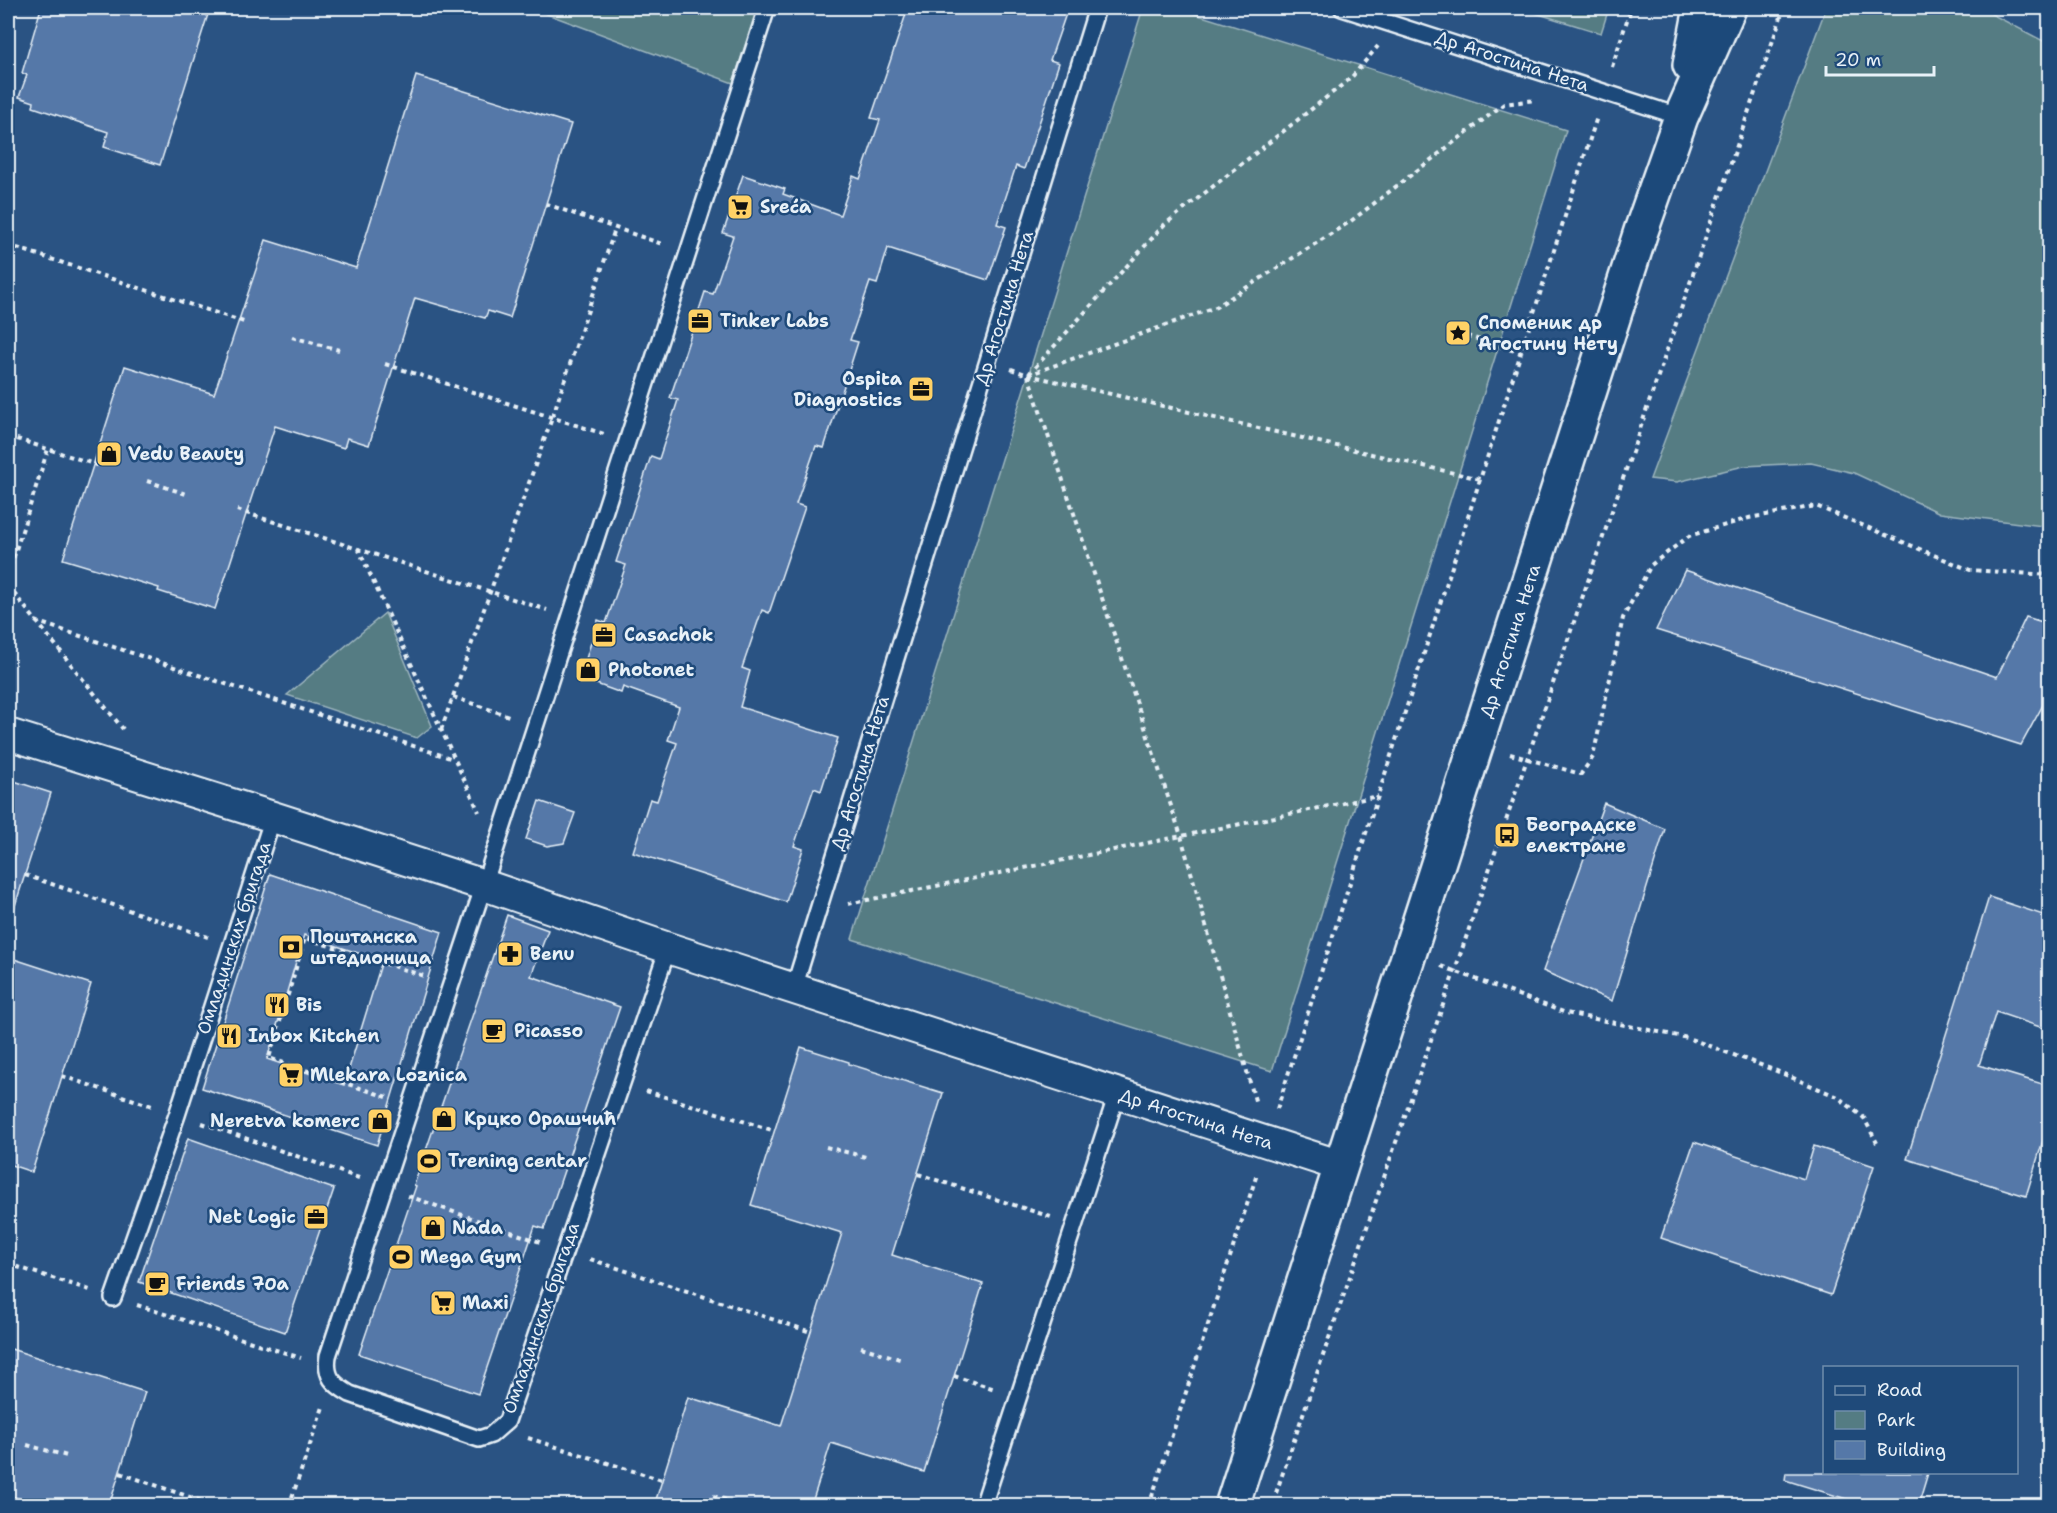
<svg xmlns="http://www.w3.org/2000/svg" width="2057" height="1513" font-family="'Shantell Sans',sans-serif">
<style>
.green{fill:#547c83;stroke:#9eb6be;stroke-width:1.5}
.building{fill:#5578a8;stroke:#e8f1f8;stroke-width:1.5;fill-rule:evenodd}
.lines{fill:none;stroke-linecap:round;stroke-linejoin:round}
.service-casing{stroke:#e8f1f8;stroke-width:20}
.minor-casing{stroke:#e8f1f8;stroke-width:34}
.tertiary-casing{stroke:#e8f1f8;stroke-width:38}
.path{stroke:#e8f1f8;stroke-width:4;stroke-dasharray:4.5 4.5;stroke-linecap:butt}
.service{stroke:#1f4a7a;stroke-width:15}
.minor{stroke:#1f4a7a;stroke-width:30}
.tertiary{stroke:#1f4a7a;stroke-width:33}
.labels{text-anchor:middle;stroke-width:5;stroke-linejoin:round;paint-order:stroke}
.street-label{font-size:18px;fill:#e8f1f8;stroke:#1f4a7a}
.poi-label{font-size:18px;font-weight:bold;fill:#e8f1f8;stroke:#1f4a7a;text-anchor:start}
</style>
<rect width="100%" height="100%" fill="#2a5383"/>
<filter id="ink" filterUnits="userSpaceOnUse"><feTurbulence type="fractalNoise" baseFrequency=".0167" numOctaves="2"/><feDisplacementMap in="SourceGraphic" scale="12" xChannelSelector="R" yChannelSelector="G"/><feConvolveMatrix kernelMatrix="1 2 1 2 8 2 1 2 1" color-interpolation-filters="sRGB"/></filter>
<g filter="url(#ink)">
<g class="green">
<polygon points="531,8 757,8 733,83"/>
<polygon points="1143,8 1176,8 1566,130 1272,1071 852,939"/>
<polygon points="1519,8 1609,8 1601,33"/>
<polygon points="1826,8 1980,8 2049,44 2050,518 2043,526 1940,513 1854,473 1811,463 1744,466 1677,482 1650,479"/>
<polygon points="385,613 432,726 417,738 287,695"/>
</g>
<g class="building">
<polygon points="41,8 210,8 160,165 104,147 108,132 33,107 34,102 19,97 27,75 22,73"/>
<polygon points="908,8 1068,8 1050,60 1059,63 1024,169 1016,166 997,224 1006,227 988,280 888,248 877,284 870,282 850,340 858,342 824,448 816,446 796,504 805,507 769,613 762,610 742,668 750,671 740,707 838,738 821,791 814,788 794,846 803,849 786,902 633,852 650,799 657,801 677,743 668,740 679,707 623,687 621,693 580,678 598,620 606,623 626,565 616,562 651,456 659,459 678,400 670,398 705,292 713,294 733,236 723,233 743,175 785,189 783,194 840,215 853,176 860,179 880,120 871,118"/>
<polygon points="416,76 571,124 510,318 488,311 485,318 415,298 369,445 347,438 344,448 275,426 215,609 158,591 159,588 63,559 125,366 214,394 266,240 356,268"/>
<polygon points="1685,570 1997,677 2026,617 2049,624 2049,694 2021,745 1656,630"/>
<polygon points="8,779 51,793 14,909 8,908"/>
<polygon points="539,801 575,813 564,843 547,846 526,839"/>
<polygon points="1604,803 1665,829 1612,1001 1543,971"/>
<path d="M270 874 442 932 377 1145 202 1088ZM304 935 382 961 344 1085 267 1059Z"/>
<polygon points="1989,897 2049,917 2049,1030 1996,1012 1979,1065 2049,1086 2049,1121 2026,1196 1907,1159"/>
<polygon points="507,915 548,930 531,976 620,1007 544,1229 535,1226 478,1394 359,1354 416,1186 414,1185"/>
<polygon points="8,957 91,984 32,1172 8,1164"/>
<polygon points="801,1047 849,1062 849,1064 943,1093 892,1255 983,1284 924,1472 831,1443 811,1506 654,1506 688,1397 781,1426 842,1233 751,1205"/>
<polygon points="188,1138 334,1189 285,1332 139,1282"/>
<polygon points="1694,1142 1804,1179 1814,1146 1874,1166 1831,1295 1661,1238"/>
<polygon points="8,1348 145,1392 109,1506 42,1506 8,1495"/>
<polygon points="1786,1473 1928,1473 1918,1506 1869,1506 1785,1480"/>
</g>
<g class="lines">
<g class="service-casing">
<g id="service">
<polyline points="1342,8 1681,117"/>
<path d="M668 948 507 1421 491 1435 479 1439 350 1394C333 1384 325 1377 328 1356L484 885 767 8"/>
<polyline points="794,988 1097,8"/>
<polyline points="113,1298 177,1115 273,817"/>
<polyline points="983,1506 1117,1094"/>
</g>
</g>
<g class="minor-casing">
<polyline id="minor" points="8,734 273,817 484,885 668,948 1341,1166"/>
</g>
<g class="tertiary-casing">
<g id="tertiary">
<polyline points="1690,65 1701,8"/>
<polyline points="1232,1506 1641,231 1681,117 1729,8"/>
</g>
</g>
<g class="path">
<polyline points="1612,67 1631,8"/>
<polyline points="546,204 665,245"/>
<polyline points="8,245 247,323"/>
<polyline points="1458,333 1521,353"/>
<polyline points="292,337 339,350"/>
<polyline points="385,364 604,434"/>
<polyline points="1011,369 1028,375 1480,479"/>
<polyline points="1029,374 1164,225 1351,78 1378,46"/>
<polyline points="1028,375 1181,836 1256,1104"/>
<polyline points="1028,375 1216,307 1351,221 1504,104 1535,100"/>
<polyline points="8,436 100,466"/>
<polyline points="147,481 189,495"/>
<polyline points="237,510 547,610"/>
<polyline points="358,548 479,812"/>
<polyline points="8,575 48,449"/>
<polyline points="8,586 123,729"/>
<polyline points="35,621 453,759"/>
<polyline points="453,697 512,717"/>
<polyline points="441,730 552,418 615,229"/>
<polyline points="1510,754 1581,774 1593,757 1623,618 1651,565 1689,536 1749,518 1816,506 1970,570 2050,575"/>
<polyline points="25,875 208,937"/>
<polyline points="848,904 1378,796"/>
<polyline points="1441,966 1566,1013 1688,1038 1774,1070 1838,1097 1864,1118 1877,1143"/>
<polyline points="8,1058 10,1059"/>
<polyline points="62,1076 152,1106"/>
<polyline points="646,1091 775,1131"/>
<polyline points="387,1097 269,1058 305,938 427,977"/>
<polyline points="1277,1109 1597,117"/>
<polyline points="202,1123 359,1178"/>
<polyline points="826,1147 866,1157"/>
<polyline points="918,1174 1051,1217"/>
<polyline points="408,1196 540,1242"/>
<polyline points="590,1259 811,1332"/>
<polyline points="8,1264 90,1290"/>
<polyline points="137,1305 301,1358"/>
<polyline points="861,1347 903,1360"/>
<polyline points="954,1376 995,1389"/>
<polyline points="528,1438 662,1480"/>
<polyline points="27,1445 67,1456"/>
<polyline points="120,1473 216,1506"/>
<polyline points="1276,1493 1784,8"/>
<polyline points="713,1496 747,1506"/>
<polyline points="289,1506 323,1407"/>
<polyline points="1149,1506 1257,1174"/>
</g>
<use href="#service" class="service"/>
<use href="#minor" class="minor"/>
<use href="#tertiary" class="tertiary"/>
</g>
</g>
<defs>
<g id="supermarket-square" transform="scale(1.35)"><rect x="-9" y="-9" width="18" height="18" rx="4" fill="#ffd166" stroke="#1f4a7a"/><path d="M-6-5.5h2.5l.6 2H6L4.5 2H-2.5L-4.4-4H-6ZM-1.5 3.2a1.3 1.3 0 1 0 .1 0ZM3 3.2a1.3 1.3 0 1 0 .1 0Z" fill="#111"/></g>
<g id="office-square" transform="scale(1.35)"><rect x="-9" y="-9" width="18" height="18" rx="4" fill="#ffd166" stroke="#1f4a7a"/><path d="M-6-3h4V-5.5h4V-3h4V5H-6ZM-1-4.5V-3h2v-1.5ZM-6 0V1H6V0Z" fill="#111"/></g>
<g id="sight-square" transform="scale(1.35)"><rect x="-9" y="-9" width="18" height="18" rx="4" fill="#ffd166" stroke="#1f4a7a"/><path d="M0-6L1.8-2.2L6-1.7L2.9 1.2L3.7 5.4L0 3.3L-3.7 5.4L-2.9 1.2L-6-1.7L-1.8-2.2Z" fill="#111"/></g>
<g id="shop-square" transform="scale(1.35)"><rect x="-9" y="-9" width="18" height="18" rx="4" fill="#ffd166" stroke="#1f4a7a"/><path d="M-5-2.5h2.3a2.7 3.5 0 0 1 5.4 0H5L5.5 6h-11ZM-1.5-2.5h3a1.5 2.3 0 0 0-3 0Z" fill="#111"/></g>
<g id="bus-square" transform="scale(1.35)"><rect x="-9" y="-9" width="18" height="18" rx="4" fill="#ffd166" stroke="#1f4a7a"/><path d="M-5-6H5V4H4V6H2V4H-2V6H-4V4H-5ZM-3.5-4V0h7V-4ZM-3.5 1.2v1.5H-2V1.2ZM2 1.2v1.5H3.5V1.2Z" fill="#111"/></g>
<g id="bank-square" transform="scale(1.35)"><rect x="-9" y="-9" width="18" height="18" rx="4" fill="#ffd166" stroke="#1f4a7a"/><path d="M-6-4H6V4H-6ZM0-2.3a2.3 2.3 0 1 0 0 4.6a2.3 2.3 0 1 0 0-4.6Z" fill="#111"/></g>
<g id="pharmacy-square" transform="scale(1.35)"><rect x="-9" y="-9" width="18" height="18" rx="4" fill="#ffd166" stroke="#1f4a7a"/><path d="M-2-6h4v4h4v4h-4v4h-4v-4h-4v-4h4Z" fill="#111"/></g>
<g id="restaurant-square" transform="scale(1.35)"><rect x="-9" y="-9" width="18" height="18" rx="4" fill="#ffd166" stroke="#1f4a7a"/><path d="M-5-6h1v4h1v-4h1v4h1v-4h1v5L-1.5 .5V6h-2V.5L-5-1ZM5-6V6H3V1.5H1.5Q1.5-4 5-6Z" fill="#111"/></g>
<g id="cafe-square" transform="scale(1.35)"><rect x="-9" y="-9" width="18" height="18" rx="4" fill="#ffd166" stroke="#1f4a7a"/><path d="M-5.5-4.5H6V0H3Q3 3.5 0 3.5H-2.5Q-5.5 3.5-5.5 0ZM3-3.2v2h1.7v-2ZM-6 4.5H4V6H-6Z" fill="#111"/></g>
<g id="stadium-square" transform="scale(1.35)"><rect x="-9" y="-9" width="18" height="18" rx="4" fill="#ffd166" stroke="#1f4a7a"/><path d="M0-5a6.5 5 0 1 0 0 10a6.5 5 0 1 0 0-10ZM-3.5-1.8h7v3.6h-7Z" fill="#111"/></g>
</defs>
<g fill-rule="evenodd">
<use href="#supermarket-square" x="740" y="207"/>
<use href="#office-square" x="700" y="321"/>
<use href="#sight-square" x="1458" y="333"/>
<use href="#office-square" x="921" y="389"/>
<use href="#shop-square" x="109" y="454"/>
<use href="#office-square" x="604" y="635"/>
<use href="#shop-square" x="588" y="670"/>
<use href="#bus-square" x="1507" y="835"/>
<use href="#bank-square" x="291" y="947"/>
<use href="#pharmacy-square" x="510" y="954"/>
<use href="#restaurant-square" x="277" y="1005"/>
<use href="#cafe-square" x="494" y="1031"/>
<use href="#restaurant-square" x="229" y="1036"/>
<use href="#supermarket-square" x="291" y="1075"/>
<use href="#shop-square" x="444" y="1119"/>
<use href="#shop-square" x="380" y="1121"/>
<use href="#stadium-square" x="429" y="1161"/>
<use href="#office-square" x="316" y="1217"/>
<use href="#shop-square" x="433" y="1228"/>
<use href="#stadium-square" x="401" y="1257"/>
<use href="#cafe-square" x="157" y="1284"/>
<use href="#supermarket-square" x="443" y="1303"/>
</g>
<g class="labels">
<g class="street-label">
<text transform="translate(1512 61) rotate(18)" y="6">Др Агостина Нета</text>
<text transform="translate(1004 308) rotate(-73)" y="6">Др Агостина Нета</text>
<text transform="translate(1510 641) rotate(-72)" y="6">Др Агостина Нета</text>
<text transform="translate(860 773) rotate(-73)" y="6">Др Агостина Нета</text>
<text transform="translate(234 938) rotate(-72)" y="6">Омладинских бригада</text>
<text transform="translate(1196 1119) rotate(18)" y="6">Др Агостина Нета</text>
<text transform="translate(541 1318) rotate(-71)" y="6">Омладинских бригада</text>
</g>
<g class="poi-label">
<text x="760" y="213">Sreća</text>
<text x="720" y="327">Tinker Labs</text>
<text x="1478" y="329">Споменик др<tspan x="1478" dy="21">Агостину Нету</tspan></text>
<text x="902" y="385" text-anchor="end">Ospita<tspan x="902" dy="21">Diagnostics</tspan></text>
<text x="128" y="460">Vedu Beauty</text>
<text x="624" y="641">Casachok</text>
<text x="608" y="676">Photonet</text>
<text x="1526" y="831">Београдске<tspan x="1526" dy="21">електране</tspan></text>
<text x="310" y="943">Поштанска<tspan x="310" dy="21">штедионица</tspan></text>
<text x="530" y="960">Benu</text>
<text x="296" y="1011">Bis</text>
<text x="514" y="1037">Picasso</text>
<text x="248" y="1042">Inbox Kitchen</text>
<text x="310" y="1081">Mlekara Loznica</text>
<text x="464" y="1125">Крцко Орашчић</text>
<text x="360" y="1127" text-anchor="end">Neretva komerc</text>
<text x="448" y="1167">Trening centar</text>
<text x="296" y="1223" text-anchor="end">Net Logic</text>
<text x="452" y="1234">Nada</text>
<text x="420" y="1263">Mega Gym</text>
<text x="176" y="1290">Friends 70a</text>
<text x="462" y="1309">Maxi</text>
</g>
</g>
<rect width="2057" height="1513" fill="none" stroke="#1f4a7a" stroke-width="30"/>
<rect x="15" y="15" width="2027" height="1483" fill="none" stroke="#e8f1f8" stroke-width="2" filter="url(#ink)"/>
<rect x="1823" y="1366" width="195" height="108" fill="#1f4a7a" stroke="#6f8dac" stroke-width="1.5"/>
<rect x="1835" y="1386" width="30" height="9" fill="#1f4a7a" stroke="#6f8dac" stroke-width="1.5"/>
<text x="1877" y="1396" font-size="18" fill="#e8f1f8">Road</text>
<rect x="1835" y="1411" width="30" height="18" fill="#547c83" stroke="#6f8dac" stroke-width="1.5"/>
<text x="1877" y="1426" font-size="18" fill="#e8f1f8">Park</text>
<rect x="1835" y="1441" width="30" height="18" fill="#5578a8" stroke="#6f8dac" stroke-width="1.5"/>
<text x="1877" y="1456" font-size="18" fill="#e8f1f8">Building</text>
<path d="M1826 66v9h108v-9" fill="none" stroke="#e8f1f8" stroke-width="3"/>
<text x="1835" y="66" font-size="18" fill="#e8f1f8" stroke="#1f4a7a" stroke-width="4.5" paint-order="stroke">20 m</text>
</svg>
